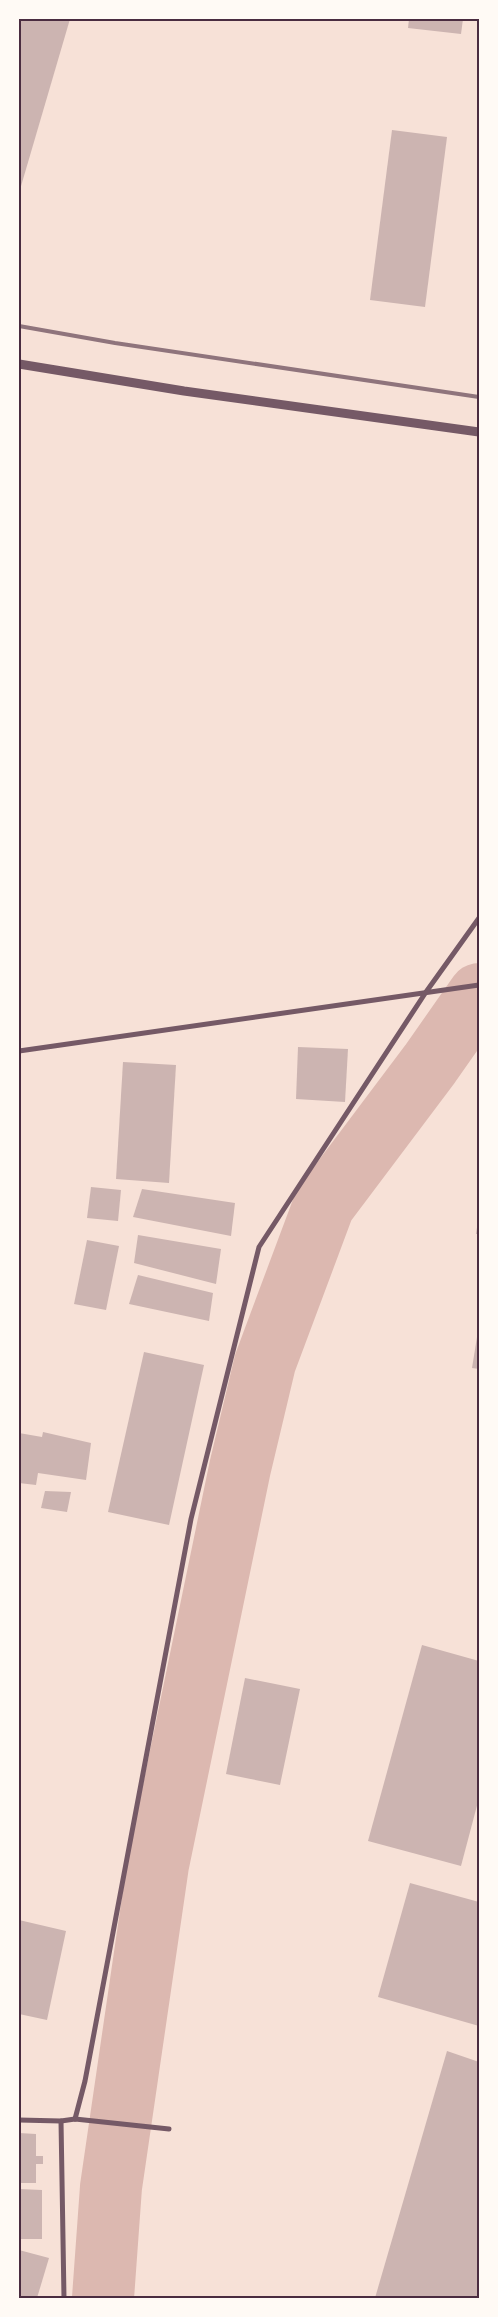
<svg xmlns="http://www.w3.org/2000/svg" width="498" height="2317" font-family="'Nunito Sans',sans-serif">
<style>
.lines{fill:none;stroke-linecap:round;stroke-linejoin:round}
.river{stroke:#dcb8b0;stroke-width:62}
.building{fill:#ccb4b1}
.minor{stroke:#755966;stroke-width:5}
.tertiary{stroke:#755966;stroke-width:9}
.rail{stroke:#8f747c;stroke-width:4}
.neatline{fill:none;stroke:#4a2c40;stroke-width:2}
</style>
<rect width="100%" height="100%" fill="#f7e1d7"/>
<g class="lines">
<polyline class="river" points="103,2298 111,2187 158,1865 240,1468 265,1363 324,1205 430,1064 479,994"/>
</g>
<g class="building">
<polygon points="19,19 70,19 19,193"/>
<polygon points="409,19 463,19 461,34 408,28"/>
<polygon points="392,130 447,137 425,307 370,300"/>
<polygon points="298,1047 348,1049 345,1102 296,1099"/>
<polygon points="123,1062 176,1065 169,1183 116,1179"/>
<polygon points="91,1187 121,1190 118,1221 87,1218"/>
<polygon points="142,1189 235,1203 231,1236 133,1217"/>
<polygon points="478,1221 479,1222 479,1234 476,1234"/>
<polygon points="138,1235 221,1249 216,1284 134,1263"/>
<polygon points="87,1240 119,1246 106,1310 74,1304"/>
<polygon points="138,1275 213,1293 209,1321 129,1304"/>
<polygon points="478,1331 479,1331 479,1369 472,1368"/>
<polygon points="144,1352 204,1365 169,1525 108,1512"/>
<polygon points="43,1432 91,1443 86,1480 38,1473 36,1485 19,1483 19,1433 42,1437"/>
<polygon points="45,1491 71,1492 67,1512 41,1508"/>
<polygon points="422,1645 479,1661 479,1798 461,1866 368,1841"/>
<polygon points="245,1678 300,1689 280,1785 226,1774"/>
<polygon points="410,1883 479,1902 479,2026 378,1997"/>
<polygon points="19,1920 66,1931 47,2020 19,2014"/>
<polygon points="447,2051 479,2062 479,2298 375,2298"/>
<polygon points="19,2133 36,2134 36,2156 43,2156 43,2164 36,2164 36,2183 19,2183"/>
<polygon points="19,2189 42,2190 42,2239 19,2239"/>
<polygon points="19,2250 49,2258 37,2298 19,2298"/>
</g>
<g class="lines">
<g class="minor">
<polyline points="19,1051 479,985"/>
<polyline points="75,2119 85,2081 191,1519 259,1247 426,992 479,918"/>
<polyline points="19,2120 61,2121 75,2119 169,2129"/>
<polyline points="61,2121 64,2298"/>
</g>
<polyline class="tertiary" points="19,364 184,391 479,432"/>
<polyline class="rail" points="19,326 115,343 479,397"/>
</g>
<rect width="498" height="2317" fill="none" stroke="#fffaf5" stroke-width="40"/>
<rect x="20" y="20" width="458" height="2277" class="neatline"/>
</svg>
